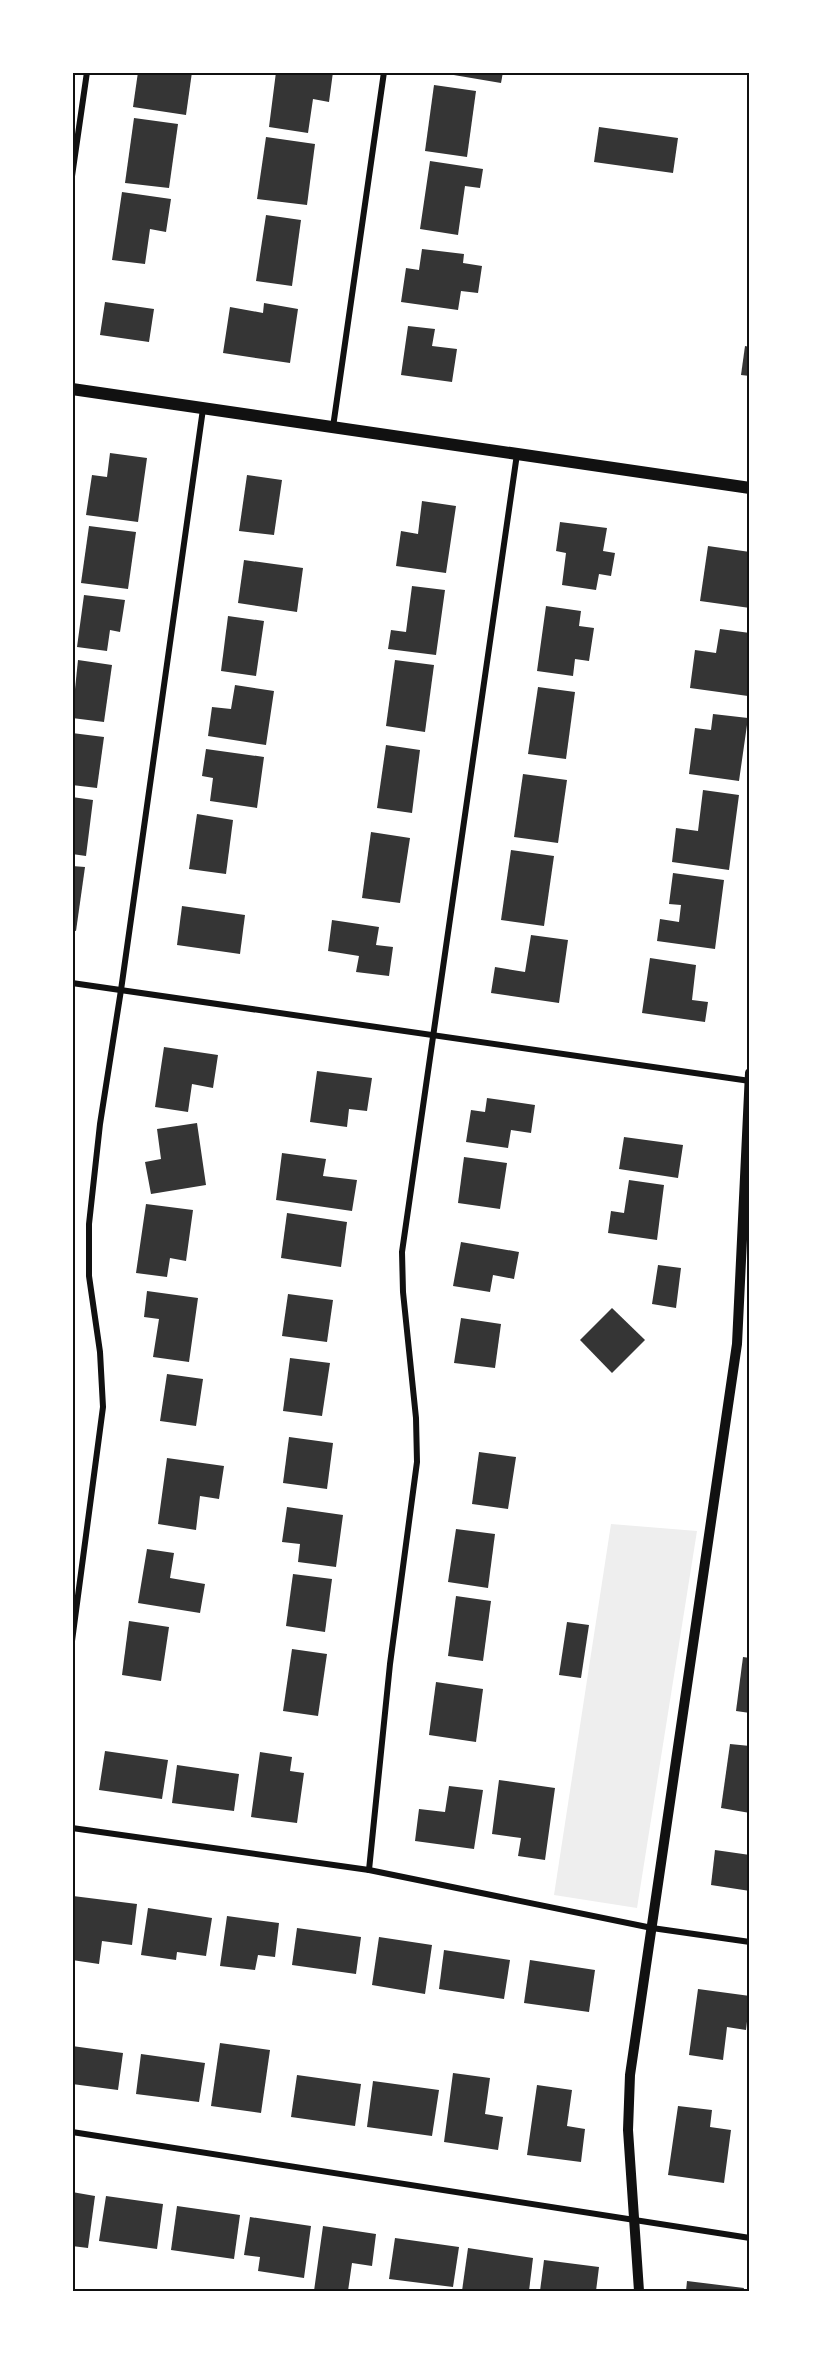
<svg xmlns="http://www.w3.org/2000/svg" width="822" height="2363" font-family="Manrope,sans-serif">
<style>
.green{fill:#eee}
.building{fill:#353535}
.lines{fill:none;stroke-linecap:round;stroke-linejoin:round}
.minor{stroke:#111;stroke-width:6}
.tertiary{stroke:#111;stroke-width:10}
.secondary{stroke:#111;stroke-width:12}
.neatline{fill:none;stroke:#111;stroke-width:2}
</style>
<rect width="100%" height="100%" fill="#fff"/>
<polygon class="green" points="611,1524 697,1531 637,1908 554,1895"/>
<g class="building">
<polygon points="138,72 192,72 186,115 133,107"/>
<polygon points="276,72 333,72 329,102 313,99 308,133 269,127"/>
<polygon points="436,72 503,72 501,83"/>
<polygon points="434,85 476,91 467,157 425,151"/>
<polygon points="134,118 178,124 169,188 125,183"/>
<polygon points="599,127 678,138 673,173 594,162"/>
<polygon points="266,137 315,144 307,205 257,199"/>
<polygon points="430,161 483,169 480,188 465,186 458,235 420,229"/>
<polygon points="122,192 171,199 166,232 150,229 145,264 112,260"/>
<polygon points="266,215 301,220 292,286 256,281"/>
<polygon points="422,249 464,254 463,263 482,266 478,293 461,291 458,310 401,302 406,268 419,270"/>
<polygon points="105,302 154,309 149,342 100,335"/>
<polygon points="264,303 298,309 290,363 223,353 230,307 263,313"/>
<polygon points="408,326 435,329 432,346 457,349 452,382 401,375"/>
<polygon points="745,346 750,347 750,376 741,375"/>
<polygon points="110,453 147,458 138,522 86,515 92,475 107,477"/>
<polygon points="247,475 282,480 274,535 239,531"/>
<polygon points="422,501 456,506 446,573 396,566 401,531 418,534"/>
<polygon points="560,522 607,528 603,551 615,553 611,576 599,574 596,590 562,585 566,553 556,551"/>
<polygon points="89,526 136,532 128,589 81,583"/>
<polygon points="708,546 750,552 750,608 700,601"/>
<polygon points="244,560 303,568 297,612 238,603"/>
<polygon points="412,586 445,590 436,655 388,649 391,630 406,632"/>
<polygon points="84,595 125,600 120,632 110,630 107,651 77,647"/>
<polygon points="546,606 581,611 579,626 594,628 589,661 575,659 573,676 537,671"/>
<polygon points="228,616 264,621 256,676 221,671"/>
<polygon points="720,629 750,633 748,696 690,688 695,650 716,653"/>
<polygon points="78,660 112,665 104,722 72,718"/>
<polygon points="395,660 434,665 425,732 386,726"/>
<polygon points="235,685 274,691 266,745 208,736 212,707 231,709"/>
<polygon points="538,687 575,692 566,759 528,754"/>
<polygon points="713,714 748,718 739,781 689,774 695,728 711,730"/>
<polygon points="72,733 104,737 97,788 72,785"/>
<polygon points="386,745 420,750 412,813 377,808"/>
<polygon points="206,749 264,757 257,808 210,801 213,778 202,776"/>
<polygon points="523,774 567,780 558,843 514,837"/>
<polygon points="703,790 739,795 729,870 672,862 676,828 698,831"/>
<polygon points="72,797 93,800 86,856 72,854"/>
<polygon points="197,814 233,820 226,874 189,869"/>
<polygon points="371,832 410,838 400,903 362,898"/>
<polygon points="511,850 554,856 544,926 501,920"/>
<polygon points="72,866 85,867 76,931 72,930"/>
<polygon points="673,873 724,880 715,949 657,941 660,919 679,922 681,905 669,904"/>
<polygon points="182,906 245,915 240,954 177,945"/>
<polygon points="332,920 379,927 376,945 393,947 389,976 356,972 359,956 328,951"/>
<polygon points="531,935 568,940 559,1003 491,993 495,967 525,972"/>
<polygon points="650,958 696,965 692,1000 708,1002 705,1022 642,1013"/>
<polygon points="164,1047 218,1055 213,1088 192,1084 188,1112 155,1107"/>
<polygon points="317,1071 372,1078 367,1111 349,1109 347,1127 310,1122"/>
<polygon points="487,1098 535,1105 531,1133 511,1130 508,1148 466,1142 471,1110 485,1112"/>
<polygon points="197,1123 206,1185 151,1194 145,1162 161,1159 157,1129"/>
<polygon points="624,1137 683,1145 678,1178 619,1169"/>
<polygon points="282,1153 326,1159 323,1176 357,1180 352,1211 276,1200"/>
<polygon points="464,1157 507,1163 500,1209 458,1203"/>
<polygon points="629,1180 664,1185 657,1240 608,1233 611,1211 624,1213"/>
<polygon points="146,1204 193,1210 186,1261 170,1258 167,1277 136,1273"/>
<polygon points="287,1213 347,1222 341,1267 281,1258"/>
<polygon points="461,1242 519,1252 514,1279 493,1275 490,1292 453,1286"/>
<polygon points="658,1265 681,1268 676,1308 652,1304"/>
<polygon points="147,1291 198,1298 189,1362 153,1357 159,1319 144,1317"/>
<polygon points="288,1294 333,1300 327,1342 282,1336"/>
<polygon points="612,1308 645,1340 612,1373 580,1340"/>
<polygon points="461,1318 501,1324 495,1368 454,1363"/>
<polygon points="290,1358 330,1363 322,1416 283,1411"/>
<polygon points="167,1374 203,1379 196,1426 160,1421"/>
<polygon points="289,1437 333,1443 327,1489 283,1483"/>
<polygon points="479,1452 516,1457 508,1509 472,1504"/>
<polygon points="167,1458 224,1466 219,1499 200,1496 196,1530 158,1524"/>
<polygon points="287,1507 343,1515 336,1567 298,1562 300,1544 282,1542"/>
<polygon points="456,1529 495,1534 488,1588 448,1582"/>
<polygon points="147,1549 174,1553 170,1578 205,1584 200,1613 138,1603"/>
<polygon points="293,1574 332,1579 325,1632 286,1626"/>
<polygon points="456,1596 491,1601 483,1661 448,1656"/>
<polygon points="129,1621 169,1627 161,1681 122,1675"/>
<polygon points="567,1622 589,1625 581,1678 559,1675"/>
<polygon points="292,1649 327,1654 318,1716 283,1711"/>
<polygon points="743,1657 750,1658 750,1713 736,1711"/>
<polygon points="436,1682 483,1689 476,1742 429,1735"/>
<polygon points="730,1744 750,1746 750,1813 721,1808"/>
<polygon points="105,1751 168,1760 162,1799 99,1790"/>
<polygon points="260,1752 292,1757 290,1771 304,1773 297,1823 251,1817"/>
<polygon points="177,1765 239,1774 234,1811 172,1803"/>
<polygon points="499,1780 555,1788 545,1860 518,1856 521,1838 492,1834"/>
<polygon points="449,1786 483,1790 474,1849 415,1841 419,1809 445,1812"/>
<polygon points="715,1850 750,1855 750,1891 711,1885"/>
<polygon points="73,1896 137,1904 132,1945 102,1941 99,1964 72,1960"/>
<polygon points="148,1908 212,1918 206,1956 177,1952 176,1960 141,1955"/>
<polygon points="227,1916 279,1923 275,1957 258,1955 255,1970 220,1966"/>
<polygon points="297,1928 361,1937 356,1974 292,1965"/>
<polygon points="379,1937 432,1945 425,1994 372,1985"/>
<polygon points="444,1950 510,1960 504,1999 439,1989"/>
<polygon points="530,1960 595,1970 589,2012 524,2003"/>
<polygon points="698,1989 750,1996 746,2030 727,2027 723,2060 689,2055"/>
<polygon points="220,2043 270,2050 261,2113 211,2106"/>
<polygon points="72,2046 123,2053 118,2090 72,2084"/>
<polygon points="141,2054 205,2063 199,2102 136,2094"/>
<polygon points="453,2073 490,2078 485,2114 503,2117 498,2150 444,2142"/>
<polygon points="297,2075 361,2084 355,2126 291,2117"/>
<polygon points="373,2081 439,2090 432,2136 367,2127"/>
<polygon points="537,2085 572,2090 567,2126 585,2129 581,2162 527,2155"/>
<polygon points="678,2106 712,2110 710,2127 731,2130 724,2183 668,2175"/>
<polygon points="72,2192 95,2196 88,2248 72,2246"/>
<polygon points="106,2196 163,2204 157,2249 99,2241"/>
<polygon points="177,2206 240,2215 234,2259 171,2250"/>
<polygon points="250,2217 311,2226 304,2278 258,2271 260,2257 244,2255"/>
<polygon points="323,2226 376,2234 372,2266 352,2263 348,2291 314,2291"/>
<polygon points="395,2238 459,2247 453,2287 389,2279"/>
<polygon points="468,2248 533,2258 529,2291 462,2291"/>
<polygon points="544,2260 599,2267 596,2291 540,2291"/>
<polygon points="687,2281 744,2288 743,2291 686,2291"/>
</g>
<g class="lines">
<g class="minor">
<polyline points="72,176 87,72"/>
<polyline points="333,427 384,72"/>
<polyline points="72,983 750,1081"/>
<polyline points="72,1641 103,1407 100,1352 89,1276 89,1224 100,1124 121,990 203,409"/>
<polyline points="72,1828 369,1870 652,1928 750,1942"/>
<polyline points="369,1870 390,1664 417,1462 416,1418 403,1292 402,1252 517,454"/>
<polyline points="72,2132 750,2238"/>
</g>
<polyline class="tertiary" points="639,2291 628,2130 630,2075 737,1344 750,1073"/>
<polyline class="secondary" points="72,389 750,488"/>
</g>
<rect width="822" height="2363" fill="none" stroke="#ffffff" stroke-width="147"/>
<rect x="74" y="74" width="674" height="2216" class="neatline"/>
</svg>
